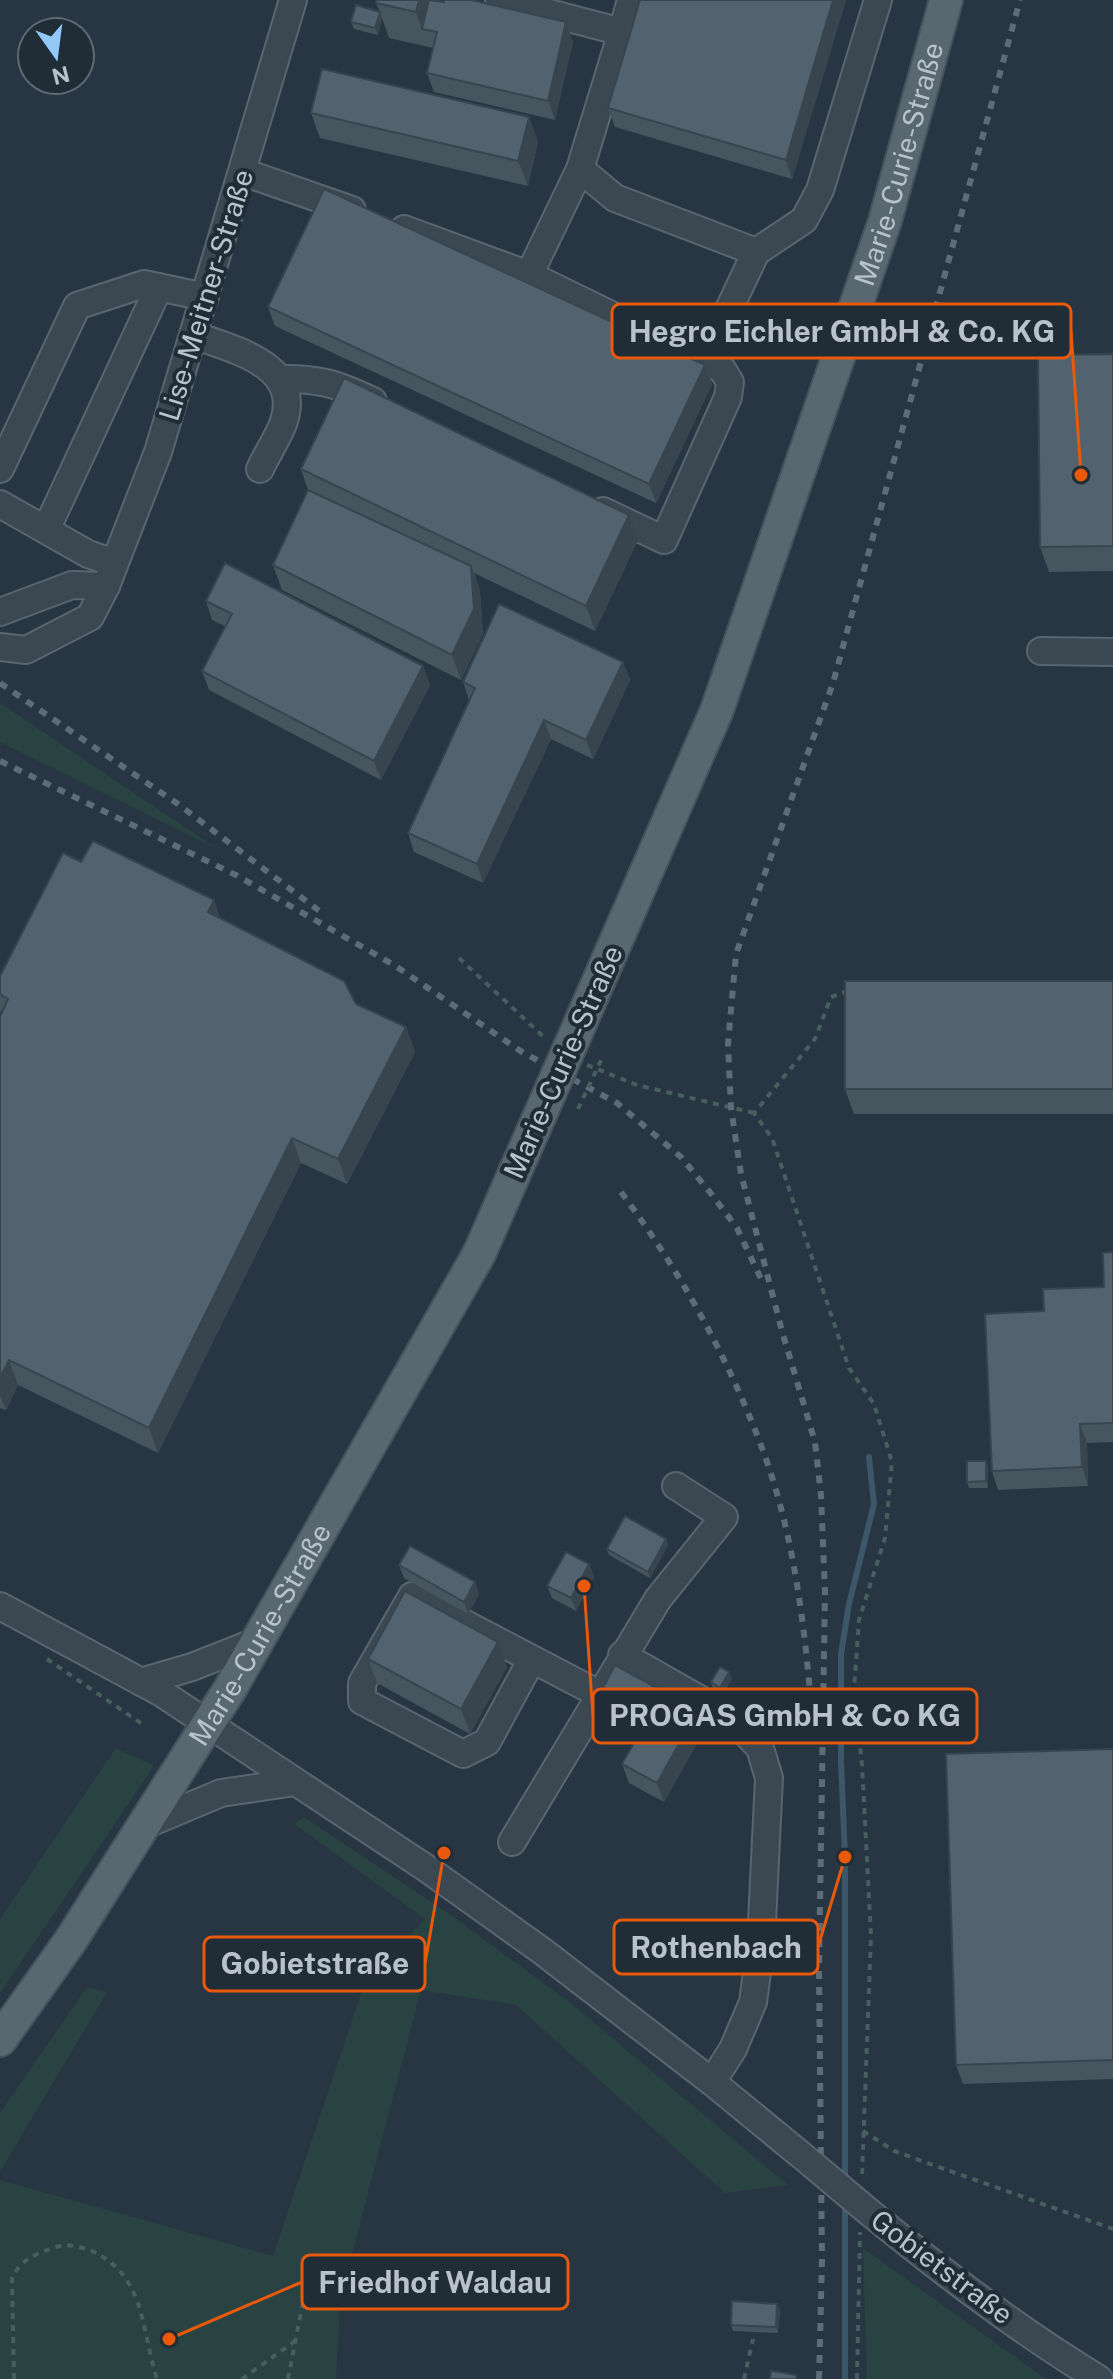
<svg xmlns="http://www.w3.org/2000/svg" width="1113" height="2379" font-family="'Public Sans',sans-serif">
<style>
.green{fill:#294342}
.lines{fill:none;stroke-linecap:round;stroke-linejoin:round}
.stream{stroke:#3d576a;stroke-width:6}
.minor-casing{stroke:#59656f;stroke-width:30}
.major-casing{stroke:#45515b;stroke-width:36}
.path{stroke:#475f5e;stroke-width:4;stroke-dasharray:6 6;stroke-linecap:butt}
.minor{stroke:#3b4852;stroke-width:26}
.major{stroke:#596771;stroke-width:32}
.rail{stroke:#5d6c78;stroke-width:6;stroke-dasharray:8 8;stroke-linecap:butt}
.minor-bridge-casing{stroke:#59656f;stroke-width:30;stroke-linecap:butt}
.major-bridge-casing{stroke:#45515b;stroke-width:36;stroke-linecap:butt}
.path-bridge{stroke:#475f5e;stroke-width:4;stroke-dasharray:6 6;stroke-linecap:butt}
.minor-bridge{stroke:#3b4852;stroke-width:26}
.major-bridge{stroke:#596771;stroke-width:32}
.wall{fill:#47555f}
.shaded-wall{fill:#39454e}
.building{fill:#52636f;stroke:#39454e;stroke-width:2}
.labels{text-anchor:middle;stroke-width:8;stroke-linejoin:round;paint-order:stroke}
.street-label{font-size:28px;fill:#b8c2cc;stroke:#202d37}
.leader{fill:none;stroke:#e8590c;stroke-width:3}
.callout-dot{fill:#e8590c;stroke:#202d37;stroke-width:3}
.callout{fill:#202d37;stroke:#e8590c;stroke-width:3}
.callout-label{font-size:30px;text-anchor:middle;font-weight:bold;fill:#b8c2cc}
</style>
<rect width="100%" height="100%" fill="#273642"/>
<g class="green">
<polygon points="0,703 219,850 0,742"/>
<polygon points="116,1748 154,1766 0,1993 0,1919"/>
<polygon points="304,1817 448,1913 568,2001 788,2185 725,2193 516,2005 421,1990 340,2300 336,2379 0,2379 0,2180 273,2256 363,1988 425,1919 294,1824"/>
<polygon points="87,1987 107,1992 0,2172 0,2113"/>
<polygon points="863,2248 1046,2379 867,2379"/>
</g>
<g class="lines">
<g class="stream">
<polyline points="845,2182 845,1857 841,1761 841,1654 849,1604 874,1504 869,1457"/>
<polyline points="845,2201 845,2379"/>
</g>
<g class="minor-casing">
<g id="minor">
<polyline points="622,32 631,0"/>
<polyline points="580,169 615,198 756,252 705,360"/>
<polyline points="243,172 352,210"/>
<polyline points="404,229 529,275 580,169 622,32 499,0"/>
<polyline points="756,252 804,220 820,190 878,0"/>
<polyline points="529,275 722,369 730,382 728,397 664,540 603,511"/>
<path d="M194 335C234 350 304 365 283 424 277 439 267 454 260 469"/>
<path d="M280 379C319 378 337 384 373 401"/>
<polyline points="0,469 77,306 144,284 205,297"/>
<polyline points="0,504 88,554 114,563"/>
<polyline points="46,530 159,287"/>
<polyline points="0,612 72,585 106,586"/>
<polyline points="0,647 26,650 90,617 106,586 158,452 293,0"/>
<polyline points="1041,651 1113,652"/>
<polyline points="0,1606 160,1692 426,1868 542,1951 712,2082 812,2164"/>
<polyline points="622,1655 731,1717 760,1748 769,1778 761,1942 753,2002 733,2049 712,2082"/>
<polyline points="532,1659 487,1742 463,1754 362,1701 362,1683 412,1596 599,1694"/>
<polyline points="141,1682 192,1667 258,1641"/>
<polyline points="145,1825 221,1793 295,1782"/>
<polyline points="512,1842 658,1599 724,1517 676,1486"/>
<path d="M869 2212C942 2272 1018 2330 1099 2379"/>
</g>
</g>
<g class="major-casing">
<g id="major">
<path id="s1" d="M576 1033 717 710 885 221 946 0"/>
<path id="s2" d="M0 2040 71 1940 230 1689 479 1254 540 1115"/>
</g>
</g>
<g class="path">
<polyline points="459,958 546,1039"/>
<polyline points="848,991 831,997 815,1039 754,1113 772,1138 849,1368 874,1404 892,1462 885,1538 859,1620 854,1690 862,1765 871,1936 862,2176"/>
<polyline points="587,1065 637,1085 754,1113"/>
<polyline points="47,1659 145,1726"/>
<polyline points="863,2131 894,2151 1113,2229"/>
<path d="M14 2379 12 2278C20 2260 37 2253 56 2247 66 2243 82 2247 92 2251 146 2276 141 2330 157 2379"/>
<polyline points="242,2379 295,2341"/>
<polyline points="288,2379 303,2302"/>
<polyline points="744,2379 753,2339"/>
<polyline points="857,2379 860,2232"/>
</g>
<use href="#minor" class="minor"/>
<use href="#major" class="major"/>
<g class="rail">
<polyline points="0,683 178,804 322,913"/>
<polyline points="0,761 236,875 394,965 522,1052 617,1103 681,1157 709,1191 737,1228 761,1279"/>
<path d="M621 1192C680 1271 727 1355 762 1448 794 1533 805 1627 812 1717"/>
<polyline points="819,2379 822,2260 819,1968 825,1592 821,1495 815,1442 782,1331 741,1174 731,1108 728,1044 736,954 833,683 1020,0"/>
</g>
<g class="minor-bridge-casing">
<polyline id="minor-bridge" points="812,2164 869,2212"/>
</g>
<g class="major-bridge-casing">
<polyline id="major-bridge" points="540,1115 576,1033"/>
</g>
<polyline class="path-bridge" points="578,1109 603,1056"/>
<use href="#minor-bridge" class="minor-bridge"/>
<use href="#major-bridge" class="major-bridge"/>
</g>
<g class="wall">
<polygon points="640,0 846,0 792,179 615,127 608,108"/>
<polygon points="376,3 573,41 555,120 434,92 427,73 433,48 389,38 382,18 378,35 354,29 351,22 380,12"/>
<polygon points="311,113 529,117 538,142 528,186 320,138"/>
<polygon points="268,307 705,365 712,384 656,503 275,326"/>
<polygon points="1113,354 1113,571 1049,572 1040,547"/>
<polygon points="301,469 638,540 595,631 474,573 480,591 483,634 461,680 282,590 273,565 308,490"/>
<polygon points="206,601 423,666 430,685 381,780 209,690 202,671 225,626 212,620"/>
<polygon points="623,662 630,680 593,759 551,739 483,883 414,852 408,833 469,700 463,682"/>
<polygon points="81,862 214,900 220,918 356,1004 406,1027 415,1052 347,1184 301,1163 158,1453 18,1385 6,1410 0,1408 0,1017 2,1014 0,1010 0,976"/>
<polygon points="1113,981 1113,1114 854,1114 845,1089"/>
<polygon points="1113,1252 1113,1442 1087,1443 1088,1486 998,1490 992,1471 1044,1311 1104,1287"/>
<polygon points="986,1461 988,1467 988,1488 969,1488 967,1482"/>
<polygon points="666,1539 668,1545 650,1578 609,1555 607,1549"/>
<polygon points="589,1564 594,1577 576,1611 552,1598 547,1586"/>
<polygon points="399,1565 475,1582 479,1594 468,1614 404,1578"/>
<polygon points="368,1659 507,1667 470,1734 377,1683"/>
<polygon points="732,1678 723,1694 713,1689 711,1682"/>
<polygon points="666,1693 670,1704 694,1717 701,1736 664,1802 629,1783 622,1764 634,1742 601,1724 594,1705"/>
<polygon points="1113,1749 1113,2079 963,2084 956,2065"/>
<polygon points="777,2304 780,2310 778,2333 733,2331 731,2325"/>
</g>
<g class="shaded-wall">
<polygon points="419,0 434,0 422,29 416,12"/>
<polygon points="833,0 846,0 792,179 786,160"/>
<polygon points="380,12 382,18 378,35 375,28"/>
<polygon points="566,22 573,41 555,120 548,101"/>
<polygon points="529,117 538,142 528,186 518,161"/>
<polygon points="705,365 712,384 656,503 649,484"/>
<polygon points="629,515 638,540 595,631 586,606"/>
<polygon points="471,566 480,591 483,634 461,680 452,655"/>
<polygon points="623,662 630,680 593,759 586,740"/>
<polygon points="423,666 430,685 381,780 374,761"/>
<polygon points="544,720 551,739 483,883 477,864"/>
<polygon points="214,900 223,925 208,912"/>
<polygon points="406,1027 415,1052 347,1184 338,1159"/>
<polygon points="292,1138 301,1163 158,1453 149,1428"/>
<polygon points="9,1360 18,1385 6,1410 0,1395 0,1378"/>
<polygon points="1080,1424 1087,1443 1088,1486 1082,1467"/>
<polygon points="986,1461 988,1467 988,1488 986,1481"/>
<polygon points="666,1539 668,1545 650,1578 648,1572"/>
<polygon points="589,1564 594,1577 576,1611 571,1598"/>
<polygon points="475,1582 479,1594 468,1614 464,1602"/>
<polygon points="498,1642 507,1667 470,1734 461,1709"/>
<polygon points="729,1672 732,1678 723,1694 720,1688"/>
<polygon points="666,1693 672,1712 662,1699"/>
<polygon points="694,1717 701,1736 664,1802 657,1783"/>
<polygon points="777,2304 780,2310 778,2333 776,2327"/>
</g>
<g class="building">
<polygon points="377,0 419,0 416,12 376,3"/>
<polygon points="429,0 444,2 444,0 471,0 566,22 548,101 427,73 437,32 422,29"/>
<polygon points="640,0 833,0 786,160 608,108"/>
<polygon points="356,5 380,12 375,28 351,22"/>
<polygon points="322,69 529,117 518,161 311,113"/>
<polygon points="324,189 705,365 649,484 268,307"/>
<polygon points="1113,354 1113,546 1040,547 1038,355"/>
<polygon points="344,378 629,515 586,606 301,469"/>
<polygon points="308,490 471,566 474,609 452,655 273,565"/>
<polygon points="225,563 423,666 374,761 202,671 232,614 206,601"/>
<polygon points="499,604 623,662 586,740 544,720 477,864 408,833 475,688 463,682"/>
<polygon points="93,841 214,900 208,912 344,981 356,1004 406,1027 338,1159 292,1138 149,1428 9,1360 0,1378 0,1017 8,999 0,994 0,976 63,853 81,862"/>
<rect x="845" y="981" width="268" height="108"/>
<polygon points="1113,1252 1113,1423 1080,1424 1082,1467 992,1471 985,1314 1044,1311 1043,1289 1104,1287 1103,1253"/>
<polygon points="967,1461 986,1461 986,1481 967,1482"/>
<polygon points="625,1516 666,1539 648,1572 607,1549"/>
<polygon points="410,1546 475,1582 464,1602 399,1565"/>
<polygon points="566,1552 589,1564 571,1598 547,1586"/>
<polygon points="405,1591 498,1642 461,1709 368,1659"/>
<polygon points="615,1665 666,1693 662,1699 694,1717 657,1783 622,1764 641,1731 594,1705"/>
<polygon points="720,1667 729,1672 720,1688 711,1682"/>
<polygon points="1113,1749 1113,2060 956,2065 946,1754"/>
<polygon points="732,2301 777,2304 776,2327 731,2325"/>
<polygon points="771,2371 796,2375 796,2379 770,2379"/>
</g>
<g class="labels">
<g class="street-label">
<text dy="10" stroke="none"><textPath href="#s1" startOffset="928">Marie-Curie-Straße</textPath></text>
<text transform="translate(206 295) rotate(-73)" y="10">Lise-Meitner-Straße</text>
<text transform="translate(563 1062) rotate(-66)" y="10">Marie-Curie-Straße</text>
<text dy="10" stroke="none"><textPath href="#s2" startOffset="482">Marie-Curie-Straße</textPath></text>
<text transform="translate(942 2267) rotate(37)" y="10">Gobietstraße</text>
</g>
</g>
<path class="leader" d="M1081 475L1071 331M584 1586L593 1716M845 1857L818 1947M444 1853L425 1964M169 2339L302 2282"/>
<g class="callout-dot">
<circle cx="1081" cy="475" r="8"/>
<circle cx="584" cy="1586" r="8"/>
<circle cx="845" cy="1857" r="8"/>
<circle cx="444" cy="1853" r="8"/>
<circle cx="169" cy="2339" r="8"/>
</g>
<g class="callout">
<rect x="612" y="304" width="459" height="54" rx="8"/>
<rect x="593" y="1689" width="384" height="54" rx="8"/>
<rect x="614" y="1920" width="204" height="54" rx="8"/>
<rect x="204" y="1937" width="221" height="54" rx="8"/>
<rect x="302" y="2255" width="266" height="54" rx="8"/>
</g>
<g class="callout-label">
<text x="842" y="342">Hegro Eichler GmbH &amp; Co. KG</text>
<text x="785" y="1726">PROGAS GmbH &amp; Co KG</text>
<text x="716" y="1958">Rothenbach</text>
<text x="315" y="1974">Gobietstraße</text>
<text x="435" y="2293">Friedhof Waldau</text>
</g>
<g transform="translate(56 56) rotate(166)"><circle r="38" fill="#202d37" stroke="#5d6973" stroke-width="2"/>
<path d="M0-6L14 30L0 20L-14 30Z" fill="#92c7f7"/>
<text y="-12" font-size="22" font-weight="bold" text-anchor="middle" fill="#b8c2cc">N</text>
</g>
</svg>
